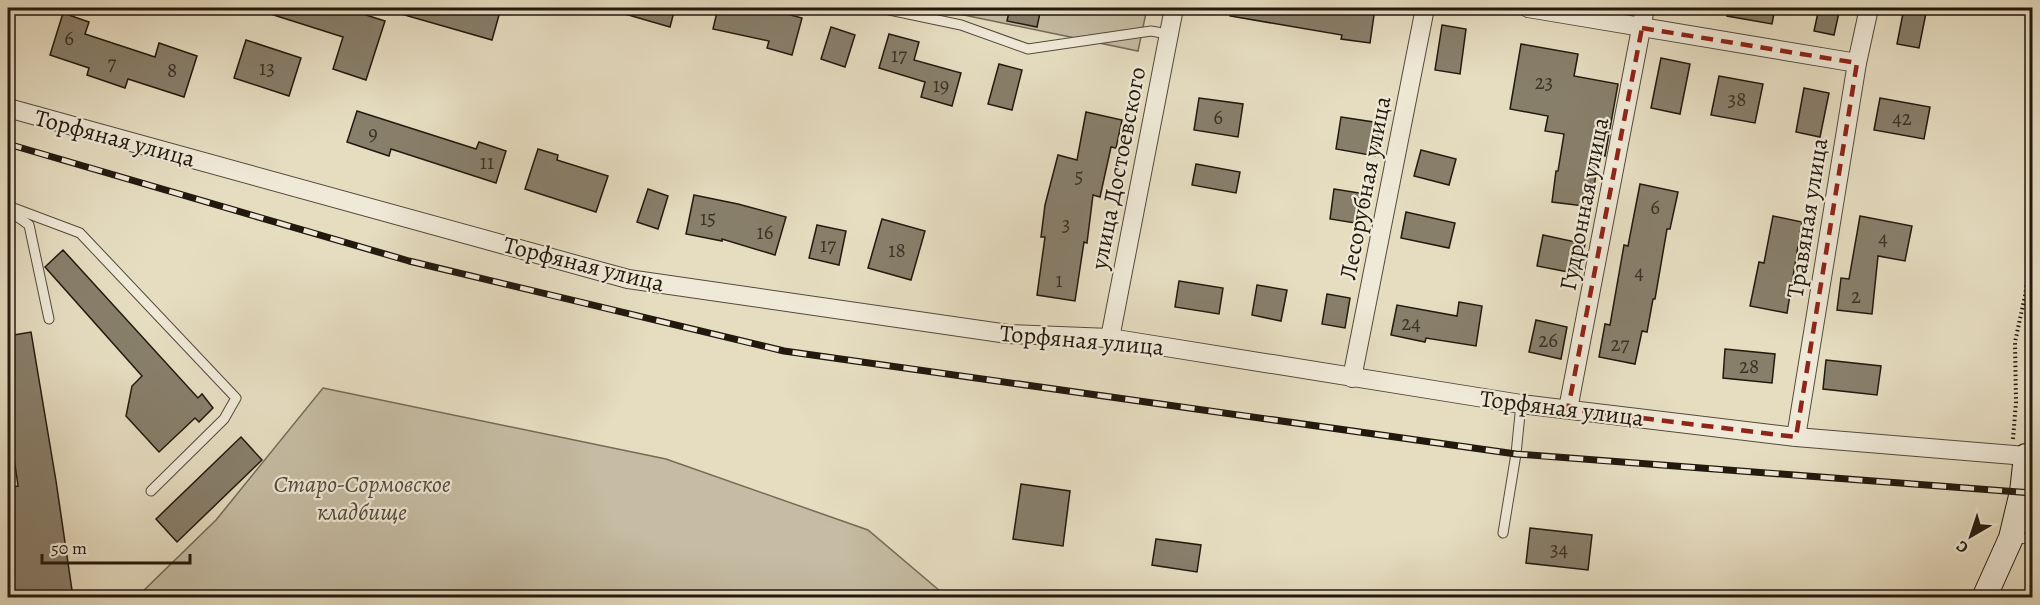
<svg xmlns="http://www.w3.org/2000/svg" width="2040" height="605" font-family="Alegreya,serif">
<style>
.green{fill:#c5bca3;stroke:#746a58;stroke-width:1.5}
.building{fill:#887f6b;stroke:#22190e;stroke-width:1.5}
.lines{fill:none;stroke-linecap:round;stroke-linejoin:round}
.lane-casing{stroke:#534a3b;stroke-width:11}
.street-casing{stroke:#534a3b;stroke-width:20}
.secondary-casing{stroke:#22190e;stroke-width:26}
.path{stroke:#22190e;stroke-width:4;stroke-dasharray:1.5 3;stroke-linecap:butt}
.lane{stroke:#efe9d7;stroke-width:9}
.street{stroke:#efe9d7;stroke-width:18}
.secondary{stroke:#efe9d7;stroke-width:24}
.rail-casing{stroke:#22190e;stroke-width:7}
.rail{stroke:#efe9d7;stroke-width:4.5;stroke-dasharray:14;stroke-linecap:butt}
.marked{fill:none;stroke:#8f2418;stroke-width:4.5;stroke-dasharray:12 8;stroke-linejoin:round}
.labels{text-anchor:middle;stroke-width:4.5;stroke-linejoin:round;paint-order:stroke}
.number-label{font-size:21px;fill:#3c3225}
.street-label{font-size:24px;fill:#22190e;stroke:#efe9d7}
.park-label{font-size:24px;font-style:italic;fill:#534a3b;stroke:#efe9d7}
</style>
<rect width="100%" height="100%" fill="#e6ddc1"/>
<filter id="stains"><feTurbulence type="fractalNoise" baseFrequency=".00333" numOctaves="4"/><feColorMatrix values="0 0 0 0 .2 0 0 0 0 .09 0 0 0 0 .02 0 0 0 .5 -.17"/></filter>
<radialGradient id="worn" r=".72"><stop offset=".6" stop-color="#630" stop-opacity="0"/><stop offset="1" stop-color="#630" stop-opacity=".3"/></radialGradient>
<g class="green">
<polygon points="930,8 1147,8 1138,51"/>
<polygon points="323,388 666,459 868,530 947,597 137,597 216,520"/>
</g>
<g class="building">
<polygon points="262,8 344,8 385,21 366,80 333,69 343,37 261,11"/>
<polygon points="394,8 501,8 492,40 394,12"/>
<polygon points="619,8 675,8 670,27 618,12"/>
<polygon points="718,8 764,8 802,18 792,55 767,48 769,41 713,29"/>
<polygon points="1010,8 1041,8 1037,27 1007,21"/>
<polygon points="1231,8 1375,8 1370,43 1341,39 1342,35 1230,16"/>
<polygon points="1727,8 1775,8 1772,24 1727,16"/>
<polygon points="1819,8 1840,8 1834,35 1814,31"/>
<polygon points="1904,8 1927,8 1919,48 1897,44"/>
<polygon points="63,13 89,22 85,34 155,57 159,43 197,56 184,97 128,79 125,88 87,75 89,68 50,55"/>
<polygon points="1442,25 1466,29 1460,74 1435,70"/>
<polygon points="831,27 855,35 845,67 821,59"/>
<polygon points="889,34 919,42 914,60 961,73 952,106 921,97 925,82 879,68"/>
<polygon points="246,40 301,58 289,96 234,78"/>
<polygon points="1521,44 1578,54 1574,76 1618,84 1605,156 1598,154 1592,207 1552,202 1556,171 1558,171 1564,134 1545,131 1548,116 1510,109"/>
<polygon points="1661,58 1690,64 1680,114 1651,108"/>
<polygon points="999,64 1022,70 1012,110 988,104"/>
<polygon points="1719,76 1763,84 1755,123 1711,115"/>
<polygon points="1804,88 1829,93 1820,137 1796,132"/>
<polygon points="1199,98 1243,104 1238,137 1194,130"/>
<polygon points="1880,98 1930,107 1924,139 1874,130"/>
<polygon points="357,111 476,149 479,142 506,151 496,183 391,149 389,156 347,142"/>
<polygon points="1086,112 1122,120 1116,148 1111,147 1100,197 1093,195 1087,243 1084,242 1075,301 1037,295 1045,237 1041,237 1045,205 1058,155 1077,160"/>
<polygon points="1341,117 1380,123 1375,156 1336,149"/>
<polygon points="538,149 558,155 557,160 608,176 596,212 525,189"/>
<polygon points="1421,150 1456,159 1449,185 1414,176"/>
<polygon points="1196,164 1240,172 1236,193 1192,185"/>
<polygon points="1640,184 1678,192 1670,229 1667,229 1655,299 1653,299 1647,332 1642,331 1635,364 1599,357 1605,324 1610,325 1624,245 1628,246"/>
<polygon points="648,189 668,196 658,229 637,222"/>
<polygon points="1334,189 1366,194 1361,224 1330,219"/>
<polygon points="694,195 738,204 786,217 775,255 722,239 722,241 686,234"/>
<polygon points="1406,212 1455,223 1449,248 1401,238"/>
<polygon points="1773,216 1802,222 1787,313 1750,306 1759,262 1764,263"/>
<polygon points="1860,216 1912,226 1905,261 1878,256 1872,314 1837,310 1841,278 1849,279"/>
<polygon points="882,219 925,231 911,280 868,268"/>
<polygon points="817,225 846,231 839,265 809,258"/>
<polygon points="1543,235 1585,244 1579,274 1537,266"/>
<polygon points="63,250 198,398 202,394 213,408 199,422 195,418 159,452 126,416 132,386 142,376 45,267"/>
<polygon points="1179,281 1223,288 1219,314 1175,307"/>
<polygon points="1257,285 1287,290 1281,321 1252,315"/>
<polygon points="1327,294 1350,298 1345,328 1322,324"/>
<polygon points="1459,302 1482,306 1476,346 1426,338 1425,342 1391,335 1397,305 1457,316"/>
<polygon points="1536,320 1567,327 1561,359 1529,352"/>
<polygon points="31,332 56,481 73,597 8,597 8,487 18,486 8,415 8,336"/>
<polygon points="1725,349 1775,354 1772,383 1723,378"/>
<polygon points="1826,360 1881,366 1877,395 1823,389"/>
<polygon points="241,437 262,460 177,542 156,519"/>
<polygon points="1021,484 1070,491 1063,546 1013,539"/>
<polygon points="1530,528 1592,535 1588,570 1526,563"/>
<polygon points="1156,539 1201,545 1197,572 1152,565"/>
</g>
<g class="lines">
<g class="lane-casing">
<g id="lane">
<polyline points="880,8 961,25 1028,49 1151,31 1168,34"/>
<polyline points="8,206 80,233 236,398 224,419 151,491"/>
<polyline points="8,210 29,225 49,319"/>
<polyline points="1503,533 1516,454 1521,404"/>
<polyline points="2013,538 2032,539"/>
</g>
</g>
<g class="street-casing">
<g id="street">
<polyline points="1528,8 1857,63"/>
<polyline points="8,108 628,279 1008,334 1110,338 1521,404 1796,437 2026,456"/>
<polyline points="1110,338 1174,8"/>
<polyline points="1352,378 1425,8"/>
<polyline points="1568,409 1645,8"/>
<polyline points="1796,437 1857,63 1869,8"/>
</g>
</g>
<g class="secondary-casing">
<polyline id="secondary" points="1984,598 2011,538 2022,492 2026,456 2032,456"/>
</g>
<polyline class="path" points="2013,439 2016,402 2015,342 2025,296 2032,246"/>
<use href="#lane" class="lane"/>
<use href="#street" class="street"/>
<use href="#secondary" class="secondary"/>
<g class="rail-casing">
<polyline id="rail" points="8,144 409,261 784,351 1516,454 2032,493"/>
</g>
<use href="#rail" class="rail"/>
</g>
<path class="marked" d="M1642 28 1857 63 1796 437 1568 409Z"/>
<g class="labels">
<g class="number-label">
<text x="69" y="45">6</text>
<text x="899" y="62">17</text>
<text x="112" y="70">7</text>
<text x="267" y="75">13</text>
<text x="172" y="77">8</text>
<text x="1544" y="89">23</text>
<text x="941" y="92">19</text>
<text x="1737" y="106">38</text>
<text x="1218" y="124">6</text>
<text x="1902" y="125">42</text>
<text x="373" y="140">9</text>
<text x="487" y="169">11</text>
<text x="1079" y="183">5</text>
<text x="1655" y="214">6</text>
<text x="708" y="225">15</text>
<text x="1066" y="231">3</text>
<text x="765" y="239">16</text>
<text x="1883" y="245">4</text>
<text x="828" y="252">17</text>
<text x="897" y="257">18</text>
<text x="1639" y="279">4</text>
<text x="1059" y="287">1</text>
<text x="1856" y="303">2</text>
<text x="1411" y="330">24</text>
<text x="1548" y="347">26</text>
<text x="1620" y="351">27</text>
<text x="1749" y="373">28</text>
<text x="1559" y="556">34</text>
</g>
<g class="street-label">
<text transform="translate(115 138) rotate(15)" y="8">Торфяная улица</text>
<text transform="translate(1118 168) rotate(-79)" y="8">улица Достоевского</text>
<text transform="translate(1365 188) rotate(-79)" y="8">Лесорубная улица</text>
<text transform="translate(1584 204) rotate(-79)" y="8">Гудронная улица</text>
<text transform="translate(1807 218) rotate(-81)" y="8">Травяная улица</text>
<text transform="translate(584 264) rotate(14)" y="8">Торфяная улица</text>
<text transform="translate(1082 340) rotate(5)" y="8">Торфяная улица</text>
<text transform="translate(1562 408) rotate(7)" y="8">Торфяная улица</text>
</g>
<g class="park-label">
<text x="362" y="492">Старо-Сормовское<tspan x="362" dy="28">кладбище</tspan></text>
</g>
</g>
<rect width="2040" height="605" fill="none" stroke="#e6ddc1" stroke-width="30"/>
<rect x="9" y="9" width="2022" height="587" fill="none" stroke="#22190e" stroke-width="3"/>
<rect x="15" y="15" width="2010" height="575" fill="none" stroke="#22190e" stroke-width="1.5"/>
<g transform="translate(1971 536) rotate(219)" stroke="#efe9d7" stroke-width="4.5" paint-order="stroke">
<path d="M0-4.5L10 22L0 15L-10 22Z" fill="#22190e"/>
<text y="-9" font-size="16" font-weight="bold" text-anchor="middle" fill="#22190e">С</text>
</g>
<path d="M42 554v9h148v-9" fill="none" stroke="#22190e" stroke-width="3"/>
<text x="51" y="554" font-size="18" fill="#22190e" stroke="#efe9d7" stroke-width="4.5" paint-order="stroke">50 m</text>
<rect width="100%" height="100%" filter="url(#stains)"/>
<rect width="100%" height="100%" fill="url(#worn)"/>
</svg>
